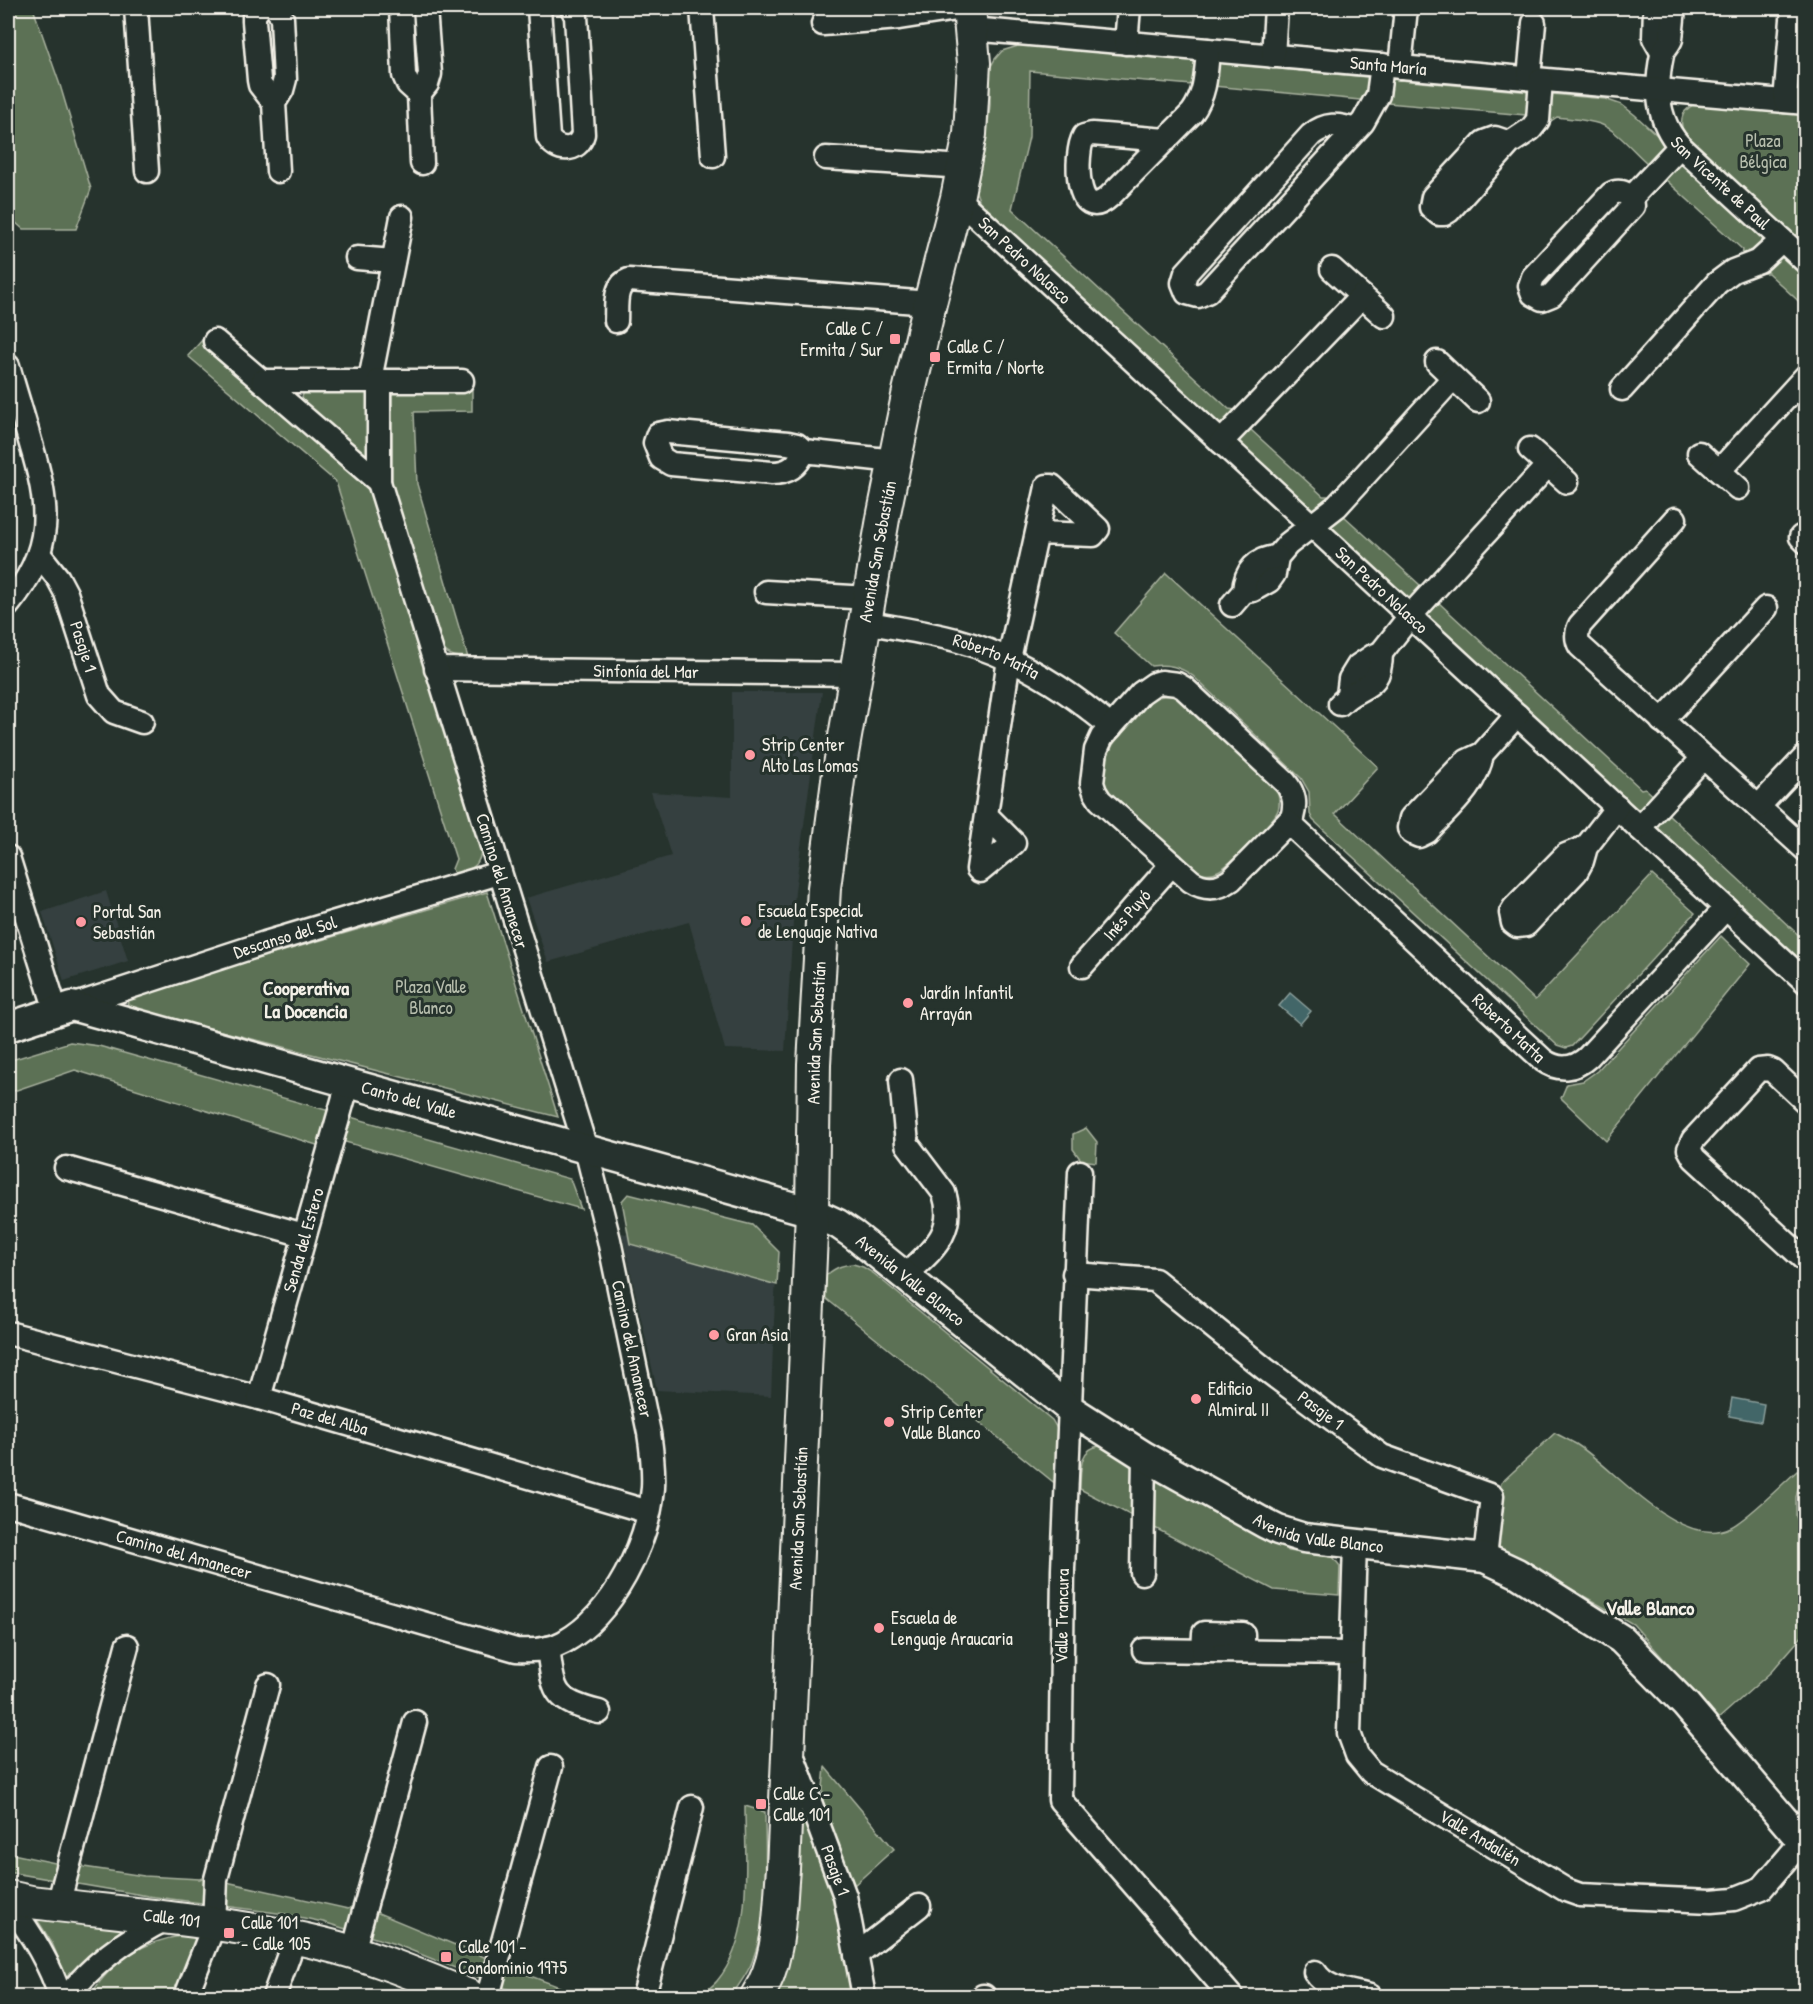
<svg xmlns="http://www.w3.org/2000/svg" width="1813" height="2004" font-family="'Patrick Hand',sans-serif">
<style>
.built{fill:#35403f}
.green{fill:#5c7154;stroke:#a8b19e;stroke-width:1.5}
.water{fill:#436668;stroke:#8a9e9b;stroke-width:1.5}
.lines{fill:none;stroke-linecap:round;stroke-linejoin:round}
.minor-casing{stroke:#f4f1e8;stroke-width:27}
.tertiary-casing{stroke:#f4f1e8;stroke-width:33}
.secondary-casing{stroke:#f4f1e8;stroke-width:36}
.minor{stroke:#26332d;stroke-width:22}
.tertiary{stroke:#26332d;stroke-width:28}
.secondary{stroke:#26332d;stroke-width:32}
.poi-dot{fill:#ff9aa2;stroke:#26332d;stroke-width:2}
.labels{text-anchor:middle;stroke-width:6;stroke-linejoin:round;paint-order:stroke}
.street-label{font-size:18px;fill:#f4f1e8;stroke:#26332d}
.park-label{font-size:18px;fill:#b7bead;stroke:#26332d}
.poi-label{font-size:18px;fill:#f4f1e8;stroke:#26332d;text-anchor:start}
.neighbourhood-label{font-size:20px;font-weight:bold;fill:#f4f1e8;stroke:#26332d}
</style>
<rect width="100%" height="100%" fill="#26332d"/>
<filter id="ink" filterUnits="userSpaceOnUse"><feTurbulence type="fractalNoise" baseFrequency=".0167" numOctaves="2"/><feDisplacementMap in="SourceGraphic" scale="12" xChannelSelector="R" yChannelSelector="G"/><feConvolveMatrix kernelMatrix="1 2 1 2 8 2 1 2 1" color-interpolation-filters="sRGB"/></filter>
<g filter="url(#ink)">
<g class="built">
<polygon points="732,692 822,692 795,891 785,1051 725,1049 689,922 548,962 526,898 671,856 651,792 732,797"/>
<polygon points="106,891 128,961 64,981 42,912"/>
<polygon points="622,1233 776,1273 771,1396 657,1390"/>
</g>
<g class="green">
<polygon points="8,8 33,8 60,85 91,189 76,229 23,229 8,216"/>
<polygon points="1027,8 1053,8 1056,16 1027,14"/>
<path d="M1021 45 1605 99 1622 105 1635 115 1805 271V307L1768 273H1759L1742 256 1743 250 1666 180 1660 183 1646 168 1647 163C1633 151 1617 130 1600 124 1586 119 1571 119 1557 117L1551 121 1529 119 1526 115 1387 103 1383 107 1363 105 1360 100 1213 86 1194 88 1192 85 1030 71 1029 137 1012 209 1229 409 1235 410 1251 426V430L1323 496H1328L1344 512V516L1420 585H1423L1438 602 1641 789 1645 788 1662 804 1667 813 1805 941V970L982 208 976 192 986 142 990 105V68L995 59 1002 51Z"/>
<path d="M1698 103 1805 114V248L1684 134C1678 119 1683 108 1698 103Z"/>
<path d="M203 339 369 480 481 848C481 867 470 870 455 875L452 869 456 859 336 482 188 356Z"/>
<path d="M397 387H472V411L414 412 417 484 468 658C455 657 447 656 440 645L392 483V395L393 391Z"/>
<polygon points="368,388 373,464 304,405 302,397 305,389"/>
<path d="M1166 573 1378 767 1335 814 1535 1000 1652 875 1695 913 1572 1046 1566 1048 1557 1045 1313 820 1310 814 1309 792 1301 778 1193 676C1179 666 1168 664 1151 666L1114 633Z"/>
<path d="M1171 695 1178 697 1275 786C1279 795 1282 805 1276 814 1271 823 1228 867 1218 871 1211 875 1203 874 1195 871L1106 791C1096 755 1126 722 1151 700L1157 697Z"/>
<polygon points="487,892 558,1117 127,1007 129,996"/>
<polygon points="1721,936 1750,964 1606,1141 1561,1098 1567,1084 1583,1081 1597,1071"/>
<polygon points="70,1042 99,1046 570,1179 581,1209 342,1141 320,1146 75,1070 8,1093 8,1061"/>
<polygon points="1086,1128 1097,1142 1096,1162 1081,1160 1073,1149 1073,1134"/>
<polygon points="628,1194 752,1225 779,1252 777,1285 630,1244 622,1201"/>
<path d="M853 1264 863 1267 873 1273 1052 1420 1060 1434 1057 1485 823 1296V1278C833 1269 840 1265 853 1264Z"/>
<path d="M1555 1433C1562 1437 1569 1440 1576 1444 1615 1468 1680 1552 1731 1527 1749 1518 1780 1486 1797 1471L1802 1475 1796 1497V1516L1805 1539V1633L1771 1672 1717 1720 1633 1624 1498 1547 1494 1537 1501 1483Z"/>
<path d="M1100 1446 1106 1448 1289 1551 1333 1557 1340 1566 1339 1595 1274 1590 1080 1489C1081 1472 1078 1448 1100 1446Z"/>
<polygon points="825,1767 894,1849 853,1886 822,1798"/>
<polygon points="797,1784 827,1860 859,1996 771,1996"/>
<path d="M745 1806 765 1812C765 1861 770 1915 752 1962 748 1973 739 1984 733 1994L730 1996H700C705 1991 712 1987 717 1981 754 1937 745 1860 745 1806Z"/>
<polygon points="8,1853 55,1863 59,1859 82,1863 84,1867 144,1876 200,1879 204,1877 348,1909 354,1905 376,1910 378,1913 484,1957 488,1956 509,1964 512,1969 583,1996 525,1996 395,1944 323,1922 285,1914 148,1896 8,1872"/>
<polygon points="33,1913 130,1923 66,1976 52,1943"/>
<path d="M186 1935 201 1936 179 1996H90C113 1959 143 1941 186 1935Z"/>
</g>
<g class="water">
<polygon points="1290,993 1311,1011 1300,1024 1279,1006"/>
<polygon points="1732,1398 1764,1404 1761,1422 1729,1416"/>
</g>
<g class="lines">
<g class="minor-casing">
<g id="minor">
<polyline points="136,8 147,171"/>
<polyline points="259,8 254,15 254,21 259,80 260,85 274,103"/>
<polyline points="277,8 282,18 285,79 282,90 274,103 278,171"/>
<polyline points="401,8 404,75 408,84 419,94"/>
<path d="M539 8 548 137C556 152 578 153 583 134L576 16 572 8"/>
<polyline points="702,8 713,156"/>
<polyline points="1655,8 1654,38 1662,52"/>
<path id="s1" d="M1674 8 1671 39C1669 45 1663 49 1662 55 1655 87 1657 121 1680 146L1806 262"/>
<polyline points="823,24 899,18 963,8"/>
<path id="s2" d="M972 29 1806 103"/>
<polyline points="1126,43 1129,8"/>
<polyline points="1273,56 1276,8"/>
<polyline points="1400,67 1406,8"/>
<polyline points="1529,78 1534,23"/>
<polyline points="1785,101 1793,8"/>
<path d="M1355 130C1338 124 1326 123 1311 135L1186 273 1183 283 1187 293 1198 296 1207 292 1363 122 1378 95 1382 65"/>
<path d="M1166 140 1092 134 1084 136C1074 153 1075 228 1110 196L1192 113C1206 94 1206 73 1208 50"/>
<polyline points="1510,143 1495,138 1484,142 1433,197 1431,207 1439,214 1444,214 1449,211 1510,143 1531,129 1538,120 1541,80"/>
<polyline points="826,158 964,167"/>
<polyline points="422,163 419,94 427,84 430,74 425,8"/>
<path d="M1632 197C1625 193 1619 189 1611 194L1533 277 1530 286 1533 294 1542 299 1552 295 1633 206 1632 197 1680 146"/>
<path id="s3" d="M957 198 1806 982"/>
<polyline points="357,258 393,261"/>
<polyline points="1332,269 1384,316"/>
<path d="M616 321C617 307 613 286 629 280L930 303"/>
<polyline points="215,341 379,482"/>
<polyline points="1437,362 1478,401"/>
<path d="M8 366C15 391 23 416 30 441 50 507 55 549 8 605"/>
<polyline points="370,380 402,217"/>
<polyline points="263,381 462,381"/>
<polyline points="1622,389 1717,283 1733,271 1759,261 1782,240"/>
<polyline points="1221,442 1362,296"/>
<polyline points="1530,449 1567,482"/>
<path d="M804 451C798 466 789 473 772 473L671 464 661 458 655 443 658 434 668 432 788 443 797 445 804 451 895 461"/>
<polyline points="1699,453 1738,488"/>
<polyline points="1719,471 1806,376"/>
<path d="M1675 519 1580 625C1576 633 1576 639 1580 646L1806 850"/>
<polyline points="1801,537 1806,542"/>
<path id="s4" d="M39 554 58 578 66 593 99 695 114 712 142 722"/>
<polyline points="1244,591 1253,590 1269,581 1274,574 1277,557 1288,544 1337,506 1453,378"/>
<polyline points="766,592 869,598"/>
<path d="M1232 605 1244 591C1245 571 1257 558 1277 557"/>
<path id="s5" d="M865 622C895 628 926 632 956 640 1014 656 1065 687 1111 727"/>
<path id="s6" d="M436 669 855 674"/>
<path d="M1161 682 1177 684 1184 688 1285 782C1295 794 1296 804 1292 818L1231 880C1218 889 1205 890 1191 881L1100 800 1095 792 1092 783 1096 750 1102 737 1141 693 1154 684Z"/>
<polyline points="1348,695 1350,679 1358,666 1373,656 1381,653 1410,616 1548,465"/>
<path d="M1340 704C1359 683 1381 693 1381 653"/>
<polyline points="1662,721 1766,608"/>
<path d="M1482 754C1477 786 1448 809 1427 832L1419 836 1412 833 1409 828 1411 818 1457 770 1467 761 1482 754 1517 715"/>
<polyline points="1758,807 1806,756"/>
<polyline points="986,815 1014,843 980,871 978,869 1009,659 1047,487 1047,486 1052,486 1098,529 1093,535 1037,533"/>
<path id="s7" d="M1288 822 1543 1060C1558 1071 1574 1070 1588 1057L1726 908"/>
<polyline points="1639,828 1703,758"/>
<polyline points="1586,847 1566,855 1514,908 1511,913 1513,923 1517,926 1526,925 1576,872 1582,861 1586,847 1617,807"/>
<polyline points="8,857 56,1011"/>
<path id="s8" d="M1082 966 1172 864"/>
<path id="s9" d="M72 1006 265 943 499 873"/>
<path d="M901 1080 907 1144 944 1193C957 1233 931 1251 905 1276"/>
<polyline points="1806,1102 1773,1071 1768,1069 1758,1070 1693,1140 1689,1149 1694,1158 1806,1261"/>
<polyline points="66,1168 304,1235"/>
<polyline points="1080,1172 1063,1569 1060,1800 1231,1996"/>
<path id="s10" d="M1074 1274 1155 1280 1265 1369 1382 1456 1492 1496 1485 1558"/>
<path id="s11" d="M8 1333 259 1398 649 1512"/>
<path id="s12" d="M259 1398 348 1083"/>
<path id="s13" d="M8 1504 516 1650C532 1651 550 1650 564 1642 614 1614 648 1543 653 1488 654 1470 652 1452 649 1433L609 1240 586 1149 379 482V380"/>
<path id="s14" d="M1355 1544 1349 1733 1357 1755 1371 1772 1566 1890 1580 1895 1711 1901 1734 1899 1762 1888 1802 1841"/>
<polyline points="1142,1573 1144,1456"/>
<path d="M548 1648C554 1693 553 1700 599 1712"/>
<polyline points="1144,1650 1351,1653"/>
<polyline points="1203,1651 1204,1633 1243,1634 1243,1651"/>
<path id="s15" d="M792 1754 845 1896 864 1996"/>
<path d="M8 1903C30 1931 49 1961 60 1996"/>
<polyline points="58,1905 127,1646"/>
<polyline points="353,1952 415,1722"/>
<polyline points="856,1955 919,1906"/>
<path d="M1315 1972C1326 1990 1351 1991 1370 1996"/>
<path d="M68 1996C93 1962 130 1937 168 1918"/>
<polyline points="186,1996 214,1925 216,1879 268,1685"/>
<polyline points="274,1996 295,1938"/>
<polyline points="488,1996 551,1767"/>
<polyline points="644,1996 692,1807"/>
<polyline points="983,1996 984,1996"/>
</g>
</g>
<g class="tertiary-casing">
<g id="tertiary">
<path id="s16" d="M8 1027 72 1006 812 1212 838 1224 854 1235 1070 1409 1144 1456 1266 1524 1278 1530 1304 1538 1485 1558 1517 1573 1621 1639 1686 1705 1806 1846"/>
</g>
</g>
<g class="secondary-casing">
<g id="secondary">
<path id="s17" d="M8 1897 31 1902C128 1914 228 1921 323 1944 374 1956 421 1977 469 1996"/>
<path id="s18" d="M757 1996C781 1960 779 1911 783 1869L812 1212 814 1064 824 888 840 765 884 513 908 396 930 303 957 198 970 134 974 63 969 8"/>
</g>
</g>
<use href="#minor" class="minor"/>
<use href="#tertiary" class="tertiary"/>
<use href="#secondary" class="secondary"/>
</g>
</g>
<g class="poi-dot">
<rect x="889" y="333" width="12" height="12" rx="3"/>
<rect x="929" y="351" width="12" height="12" rx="3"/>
<circle cx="750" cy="755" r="6"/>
<circle cx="746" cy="921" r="6"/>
<circle cx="81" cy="922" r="6"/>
<circle cx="908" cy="1003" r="6"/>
<circle cx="714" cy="1335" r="6"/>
<circle cx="1196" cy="1399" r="6"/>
<circle cx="889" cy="1422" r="6"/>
<circle cx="879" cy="1628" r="6"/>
<rect x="755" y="1798" width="12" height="12" rx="3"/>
<rect x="223" y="1927" width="12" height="12" rx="3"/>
<rect x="440" y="1951" width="12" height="12" rx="3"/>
</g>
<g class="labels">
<g class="street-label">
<text dy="6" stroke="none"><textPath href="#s2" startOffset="418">Santa María</textPath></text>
<text dy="6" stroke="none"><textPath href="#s1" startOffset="201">San Vicente de Paul</textPath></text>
<text dy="6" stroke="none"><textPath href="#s3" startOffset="92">San Pedro Nolasco</textPath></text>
<text dy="6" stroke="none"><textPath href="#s18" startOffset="1454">Avenida San Sebastián</textPath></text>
<text dy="6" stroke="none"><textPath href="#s3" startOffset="578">San Pedro Nolasco</textPath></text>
<text dy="6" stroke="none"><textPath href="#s4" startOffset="104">Pasaje 1</textPath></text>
<text dy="6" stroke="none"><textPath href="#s5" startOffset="136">Roberto Matta</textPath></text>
<text dy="6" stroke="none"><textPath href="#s6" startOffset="210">Sinfonía del Mar</textPath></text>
<text transform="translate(502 881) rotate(73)" y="6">Camino del Amanecer</text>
<text dy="6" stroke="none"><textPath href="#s8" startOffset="68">Inés Puyó</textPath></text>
<text dy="6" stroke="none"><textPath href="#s9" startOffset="224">Descanso del Sol</textPath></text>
<text dy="6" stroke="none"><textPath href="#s7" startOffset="302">Roberto Matta</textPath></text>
<text dy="6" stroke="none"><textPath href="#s18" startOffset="968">Avenida San Sebastián</textPath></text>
<text dy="6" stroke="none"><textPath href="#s16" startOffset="417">Canto del Valle</textPath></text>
<text dy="6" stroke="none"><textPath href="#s12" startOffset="164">Senda del Estero</textPath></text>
<text dy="6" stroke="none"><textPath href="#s16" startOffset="956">Avenida Valle Blanco</textPath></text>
<text transform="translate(632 1349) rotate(78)" y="6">Camino del Amanecer</text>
<text dy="6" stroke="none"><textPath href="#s10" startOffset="292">Pasaje 1</textPath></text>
<text dy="6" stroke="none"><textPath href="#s11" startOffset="333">Paz del Alba</textPath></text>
<text dy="6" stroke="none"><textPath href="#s18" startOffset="482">Avenida San Sebastián</textPath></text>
<text dy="6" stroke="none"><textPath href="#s16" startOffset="1442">Avenida Valle Blanco</textPath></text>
<text dy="6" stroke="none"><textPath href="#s13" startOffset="183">Camino del Amanecer</textPath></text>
<text transform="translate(1062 1616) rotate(-89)" y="6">Valle Trancura</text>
<text dy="6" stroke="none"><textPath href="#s14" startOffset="362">Valle Andalién</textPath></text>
<text dy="6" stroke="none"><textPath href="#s15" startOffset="124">Pasaje 1</textPath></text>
<text dy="6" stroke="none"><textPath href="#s17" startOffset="165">Calle 101</textPath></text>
</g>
<g class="park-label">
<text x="1763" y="147">Plaza<tspan x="1763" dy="21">Bélgica</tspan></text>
<text x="431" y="993">Plaza Valle<tspan x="431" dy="21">Blanco</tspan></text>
</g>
<g class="poi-label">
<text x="883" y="335" text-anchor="end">Calle C /<tspan x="883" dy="21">Ermita / Sur</tspan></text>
<text x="947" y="353">Calle C /<tspan x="947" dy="21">Ermita / Norte</tspan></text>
<text x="762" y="751">Strip Center<tspan x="762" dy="21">Alto Las Lomas</tspan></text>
<text x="758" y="917">Escuela Especial<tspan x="758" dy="21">de Lenguaje Nativa</tspan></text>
<text x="93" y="918">Portal San<tspan x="93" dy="21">Sebastián</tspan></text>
<text x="920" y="999">Jardín Infantil<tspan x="920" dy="21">Arrayán</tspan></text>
<text x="726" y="1341">Gran Asia</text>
<text x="1208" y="1395">Edificio<tspan x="1208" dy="21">Almiral II</tspan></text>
<text x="901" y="1418">Strip Center<tspan x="901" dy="21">Valle Blanco</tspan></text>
<text x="891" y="1624">Escuela de<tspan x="891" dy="21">Lenguaje Araucaria</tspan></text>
<text x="773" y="1800">Calle C -<tspan x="773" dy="21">Calle 101</tspan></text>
<text x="241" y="1929">Calle 101<tspan x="241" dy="21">- Calle 105</tspan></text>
<text x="458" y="1953">Calle 101 -<tspan x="458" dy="21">Condominio 1975</tspan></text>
</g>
<g class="neighbourhood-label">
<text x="306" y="995">Cooperativa<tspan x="306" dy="23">La Docencia</tspan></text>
<text x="1650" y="1615">Valle Blanco</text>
</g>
</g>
<rect width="1813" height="2004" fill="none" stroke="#26332d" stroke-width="30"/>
<rect x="15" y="15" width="1783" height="1974" fill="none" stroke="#f4f1e8" stroke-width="2" filter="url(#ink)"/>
</svg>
